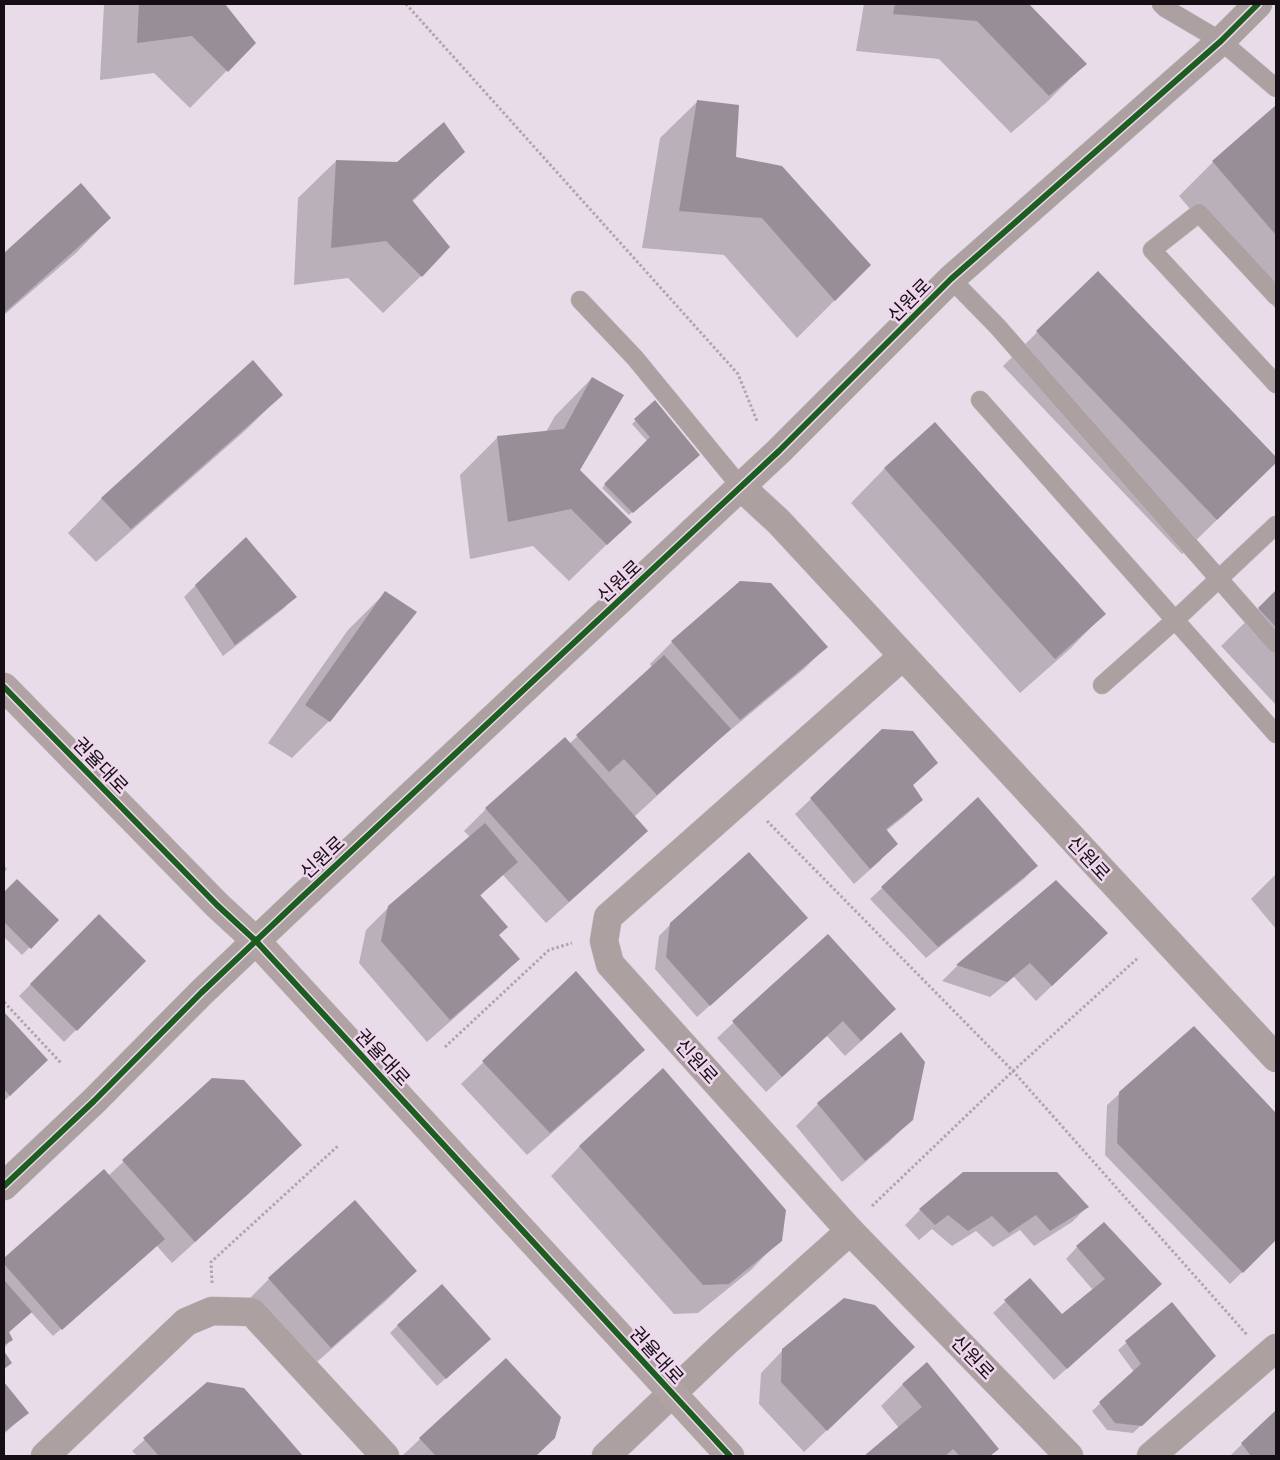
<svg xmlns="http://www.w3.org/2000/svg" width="1280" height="1460" font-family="'Alegreya Sans','Noto Sans KR',sans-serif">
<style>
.shadow{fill:#0003}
.building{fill:#988e98}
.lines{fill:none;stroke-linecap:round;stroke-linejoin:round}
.lane-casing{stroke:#c1b8c1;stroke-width:19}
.street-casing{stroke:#c1b8c1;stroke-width:29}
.secondary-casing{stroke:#c1b8c1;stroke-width:29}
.primary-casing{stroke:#c1b8c1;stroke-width:29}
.path{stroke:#b0a5a8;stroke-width:3;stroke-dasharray:2.5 2.5;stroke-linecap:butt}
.lane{stroke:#ada0a0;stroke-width:18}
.street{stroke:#ada0a0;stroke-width:28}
.secondary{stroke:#aca0a0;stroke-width:28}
.primary{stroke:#b1a2a4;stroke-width:28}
.cycleway-casing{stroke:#eed6ec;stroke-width:9}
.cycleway{stroke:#1b5e20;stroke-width:6}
.labels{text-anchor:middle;stroke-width:5;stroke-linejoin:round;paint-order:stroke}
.street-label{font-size:19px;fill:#160e15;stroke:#eed6ec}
</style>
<rect width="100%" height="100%" fill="#e8dce8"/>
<g class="shadow">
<polygon points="104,4 224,4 254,43 190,108 154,73 100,80"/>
<polygon points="864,4 1027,4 1085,64 1048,101 1011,133 939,59 856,51"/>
<polygon points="698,101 735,158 835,300 797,338 724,255 642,248 660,138"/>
<polygon points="1275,108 1276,110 1276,309 1179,196 1213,162"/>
<polygon points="463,152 412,202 421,276 383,313 348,278 294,285 298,198 336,161 397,163"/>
<polygon points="81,185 110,218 76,253 4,315 4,255"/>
<polygon points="1098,272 1276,459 1276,462 1182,554 1003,366"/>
<polygon points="592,378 579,470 630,522 569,581 533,546 470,559 460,475 498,437 546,432 555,416"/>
<polygon points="281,395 247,429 96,562 68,533 102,498"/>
<polygon points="655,402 694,458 629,515 602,488 647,441 632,424"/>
<polygon points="885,468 1104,614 1070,649 1020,693 851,503"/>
<polygon points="741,582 826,647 804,669 716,742 634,817 646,831 624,853 546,923 503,875 480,896 498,936 518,959 496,981 427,1042 359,963 366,930 389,907 470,837 464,831 486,809 569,744 652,667 650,664 672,642"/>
<polygon points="196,585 295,597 283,609 223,656 184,597"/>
<polygon points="1276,592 1276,705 1221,646"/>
<polygon points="385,593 329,721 292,758 268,743 348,630"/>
<polygon points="936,763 912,786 922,800 906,815 886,831 881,860 854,884 795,814 811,799"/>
<polygon points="4,865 7,869 4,873"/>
<polygon points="1036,866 1025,878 926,958 870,899 882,888"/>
<polygon points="1276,874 1276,929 1251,899"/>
<polygon points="17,881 57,920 22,955 4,937 4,894"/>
<polygon points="1056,882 1091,948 1036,1001 1014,977 990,997 942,981 957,966"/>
<polygon points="99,916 144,961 64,1042 19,996"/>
<polygon points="807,918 697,1017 655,969 659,936 671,924"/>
<polygon points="828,935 879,1025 845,1056 827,1036 766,1092 717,1038"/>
<polygon points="576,972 643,1050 621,1072 527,1155 461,1084"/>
<polygon points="4,1014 47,1060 4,1101"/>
<polygon points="1194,1027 1276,1114 1276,1239 1230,1284 1105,1155 1107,1105"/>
<polygon points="901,1034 912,1119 889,1142 842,1182 796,1126 818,1104"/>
<polygon points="213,1079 300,1145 278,1167 172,1263 156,1245 53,1336 31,1312 8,1333 11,1340 4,1348 4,1259 104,1171 108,1176"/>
<polygon points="580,1146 780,1240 751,1270 698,1313 674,1314 551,1176"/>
<polygon points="1087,1207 1072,1222 1034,1246 1020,1230 993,1247 976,1231 952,1246 932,1229 919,1240 905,1225 920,1210"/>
<polygon points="1077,1247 1148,1296 1054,1380 993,1313 1029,1280 1062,1316 1093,1290 1066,1259"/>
<polygon points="416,1271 387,1300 301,1376 240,1308 269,1279"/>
<polygon points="1172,1304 1206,1363 1133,1433 1107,1430 1092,1411 1134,1372 1118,1350"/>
<polygon points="398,1325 481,1347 437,1386 390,1333"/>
<polygon points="783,1350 891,1369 804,1452 759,1404 761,1373"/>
<polygon points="208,1383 244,1389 301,1456 137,1456 132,1451"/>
<polygon points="4,1384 27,1413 4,1434"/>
<polygon points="903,1384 998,1449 990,1456 866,1456 899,1428 881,1406"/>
<polygon points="1276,1412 1276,1456 1230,1456 1242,1444"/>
<polygon points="554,1438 535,1456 402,1456 420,1439"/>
</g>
<g class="building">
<polygon points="139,4 225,4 256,43 228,72 192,36 137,43"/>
<polygon points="895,4 1029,4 1087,64 1049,96 977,21 893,14"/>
<polygon points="697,100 739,105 736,157 782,166 871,265 835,301 762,218 679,211"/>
<polygon points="1275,106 1276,108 1276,235 1212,161"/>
<polygon points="444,122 465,152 412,200 450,247 422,277 386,241 331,248 336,160 397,162"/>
<polygon points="81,183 111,218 4,313 4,253"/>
<polygon points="1098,271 1276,457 1276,463 1217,520 1036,331"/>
<polygon points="253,360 283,395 131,529 101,498"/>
<polygon points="592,377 624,395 580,470 632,522 607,545 571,509 508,522 497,436 564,429"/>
<polygon points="655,400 700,455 633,513 604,484 650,437 634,419"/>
<polygon points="935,422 1106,614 1055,659 884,468"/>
<polygon points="246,537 297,597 235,645 195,585"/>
<polygon points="740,581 771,583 828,647 740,720 671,641"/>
<polygon points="1276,590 1276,627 1258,608"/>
<polygon points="385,591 417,612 330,722 305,705"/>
<polygon points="664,655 731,729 657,795 624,759 609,772 576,735"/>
<polygon points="882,729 913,731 938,763 913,785 923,800 886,829 898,844 870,869 810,798"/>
<polygon points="565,737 648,831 569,902 485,808"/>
<polygon points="978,797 1038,866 938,947 881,887"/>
<polygon points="485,823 518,862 480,895 508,927 499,935 520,959 450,1020 381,941 388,906"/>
<polygon points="749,852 808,918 710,1006 666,957 670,923"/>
<polygon points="17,879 59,920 31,949 4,922 4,892"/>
<polygon points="1056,880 1108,933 1052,986 1030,963 1007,982 956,965"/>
<polygon points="99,914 146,961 77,1031 30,984"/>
<polygon points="828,934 896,1009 861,1041 843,1021 782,1077 732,1021"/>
<polygon points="576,971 645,1050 550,1133 482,1061"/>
<polygon points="4,1012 48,1060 10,1096 4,1089"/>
<polygon points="1194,1026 1276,1113 1276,1240 1243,1273 1117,1143 1119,1092"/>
<polygon points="901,1032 925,1062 913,1120 865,1161 817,1103"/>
<polygon points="663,1068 786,1210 782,1241 729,1284 703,1285 579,1146"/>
<polygon points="212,1078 244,1080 302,1145 195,1242 122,1160"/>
<polygon points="104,1169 165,1239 62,1330 4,1264 4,1258"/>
<polygon points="963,1172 1057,1172 1089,1207 1050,1231 1036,1215 1009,1233 992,1216 968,1231 948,1215 935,1225 919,1209"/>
<polygon points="355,1200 417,1271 331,1348 268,1278"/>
<polygon points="1104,1222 1162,1284 1067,1369 1004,1300 1030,1278 1062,1314 1105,1279 1076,1246"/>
<polygon points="4,1280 32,1312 9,1332 13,1340 4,1345"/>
<polygon points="442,1284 491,1339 446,1379 397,1325"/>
<polygon points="844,1298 875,1305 915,1347 827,1431 781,1382 782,1349"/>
<polygon points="1172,1302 1216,1356 1142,1426 1115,1423 1099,1402 1141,1364 1125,1341"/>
<polygon points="4,1351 12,1363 4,1369"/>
<polygon points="506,1358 561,1417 555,1438 536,1456 436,1456 419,1438"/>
<polygon points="927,1362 999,1449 990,1456 960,1456 953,1449 945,1456 864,1456 922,1407 902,1384"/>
<polygon points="4,1382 29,1413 4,1432"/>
<polygon points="207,1382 244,1388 303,1456 159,1456 143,1438"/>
<polygon points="1276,1410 1276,1456 1251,1456 1241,1443"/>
</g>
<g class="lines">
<g class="lane-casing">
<g id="lane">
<polyline points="1161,4 1165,8 1221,41 1276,88"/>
<polyline points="951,279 997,326 1276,644"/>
<polyline points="1276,296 1199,213 1152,250 1276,384"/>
<polyline points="580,300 635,358 740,486"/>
<polyline points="980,400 1276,734"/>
<polyline points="1102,685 1174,621 1276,525"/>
</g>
</g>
<g class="street-casing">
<g id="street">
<polyline points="740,486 779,522 1276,1058"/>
<polyline points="903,656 608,917 604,941 610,964 850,1231 1069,1456"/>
<polyline points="45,1456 186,1322 212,1311 252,1312 385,1456"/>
<polyline points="606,1456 725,1343 850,1231"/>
<polyline points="1151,1456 1276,1348"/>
</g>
</g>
<g class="secondary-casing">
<polyline id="secondary" points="4,1186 94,1101 201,993 300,899 779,451 951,279 1221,41 1258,4"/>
</g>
<g class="primary-casing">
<polyline id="primary" points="4,687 217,905 256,941 730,1456"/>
</g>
<g class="path">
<polyline points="406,4 738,374 757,421"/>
<polyline points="767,821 1013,1071 1248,1336"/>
<polyline points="4,1002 61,1063"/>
<polyline points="445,1047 549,950 572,943"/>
<polyline points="872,1206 1013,1071 1139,957"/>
<polyline points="212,1283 211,1262 339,1145"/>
</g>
<use href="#lane" class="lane"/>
<use href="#street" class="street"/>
<use href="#secondary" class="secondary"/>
<use href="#primary" class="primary"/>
<g class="cycleway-casing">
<g id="cycleway">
<polyline points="4,687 217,905 256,941 730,1456"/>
<polyline points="4,1186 94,1101 201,993 300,899 779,451 951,279 1221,41 1258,4"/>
</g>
</g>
<use href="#cycleway" class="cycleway"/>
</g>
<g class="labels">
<g class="street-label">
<text transform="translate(909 300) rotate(-45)" y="7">신원로</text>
<text transform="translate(619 581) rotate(-43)" y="7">신원로</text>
<text transform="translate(101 765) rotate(46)" y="7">권율대로</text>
<text transform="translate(322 857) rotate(-43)" y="7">신원로</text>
<text transform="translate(1089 858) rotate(47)" y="7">신원로</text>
<text transform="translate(383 1057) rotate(47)" y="7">권율대로</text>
<text transform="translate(697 1061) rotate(48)" y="7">신원로</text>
<text transform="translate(657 1355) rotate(48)" y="7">권율대로</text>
<text transform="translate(973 1357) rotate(46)" y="7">신원로</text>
</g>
</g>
<rect width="1280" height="1460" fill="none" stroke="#160e15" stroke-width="10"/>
</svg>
